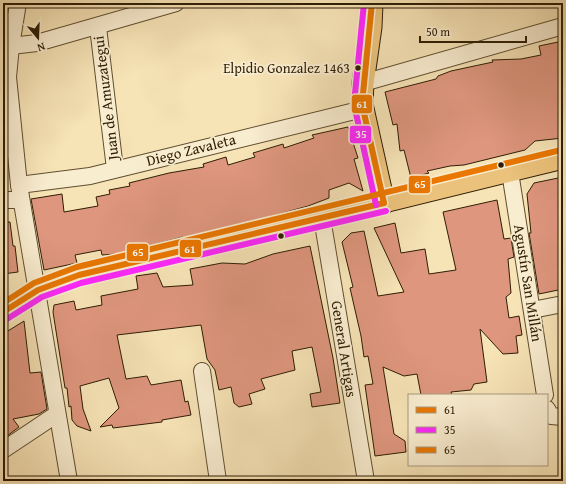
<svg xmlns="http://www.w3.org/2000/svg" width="566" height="484" font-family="'Gentium Book Plus',serif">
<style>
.building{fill:#de967e;stroke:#2e1d04}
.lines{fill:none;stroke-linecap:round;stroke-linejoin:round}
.minor-casing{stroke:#604e30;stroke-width:18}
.major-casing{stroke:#2e1d04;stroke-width:23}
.minor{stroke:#f9edd0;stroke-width:16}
.major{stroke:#ebc27b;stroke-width:21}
.bus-1-casing{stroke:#f9edd0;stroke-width:9}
.bus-2-casing{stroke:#f9edd0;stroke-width:9}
.bus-3-casing{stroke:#f9edd0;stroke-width:9}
.bus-1{stroke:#ea7700;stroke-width:6}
.bus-2{stroke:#fe27ff;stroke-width:6}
.bus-3{stroke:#ea7700;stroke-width:6}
.bus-dot{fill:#2e1d04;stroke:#f9edd0;stroke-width:1.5}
.labels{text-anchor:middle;stroke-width:3.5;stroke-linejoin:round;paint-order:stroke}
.bus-label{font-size:14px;fill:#2e1d04;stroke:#f9edd0;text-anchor:end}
.street-label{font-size:15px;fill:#2e1d04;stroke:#f9edd0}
.line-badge{stroke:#f9edd0;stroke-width:1.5}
.badge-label{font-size:11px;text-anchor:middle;font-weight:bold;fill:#fff}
</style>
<rect width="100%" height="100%" fill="#f6e3b6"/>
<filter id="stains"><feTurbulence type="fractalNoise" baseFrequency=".005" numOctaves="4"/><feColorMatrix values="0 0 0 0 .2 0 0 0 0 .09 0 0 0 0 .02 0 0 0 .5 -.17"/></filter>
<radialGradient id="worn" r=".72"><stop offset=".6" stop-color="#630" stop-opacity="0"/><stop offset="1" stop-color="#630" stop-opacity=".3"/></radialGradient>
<g class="building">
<polygon points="563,41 563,138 535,141 525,150 464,165 450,166 427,171 429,173 411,178 404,150 400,151 397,124 393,125 385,92 436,79 438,76 451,71 493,62 492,60 521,59 541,55 539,46"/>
<polygon points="348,127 358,158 354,159 363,191 349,183 329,190 329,198 308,206 240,225 182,239 183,237 117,254 102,255 101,250 75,255 77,263 44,270 31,199 62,194 64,212 98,206 96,197 110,194 109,190 130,186 129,183 169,173 204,167 203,164 226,157 228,165 255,157 253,153 283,144 284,148 314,138 312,135"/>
<polygon points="563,177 563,289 539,294 529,233 531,233 527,194 534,183"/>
<polygon points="497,200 504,239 511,238 514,257 508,259 511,293 506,297 509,318 519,316 522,335 516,336 518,353 503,354 480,329 487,382 474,384 471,390 451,392 452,395 421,395 417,374 404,376 383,367 394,434 405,441 406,452 375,456 365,385 373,384 368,356 364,357 361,336 350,288 353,287 342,242 351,233 364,231 378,296 404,292 374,228 395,223 401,253 425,249 429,274 456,270 443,212"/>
<polygon points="3,222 10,222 13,246 15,246 18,272 3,274"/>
<polygon points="310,246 333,358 340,403 312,407 310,394 321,392 312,347 292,351 295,370 261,379 265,389 249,394 252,404 239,407 234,403 231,387 219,390 215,370 207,359 201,325 117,335 126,379 147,376 151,385 181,380 185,402 188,401 191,415 162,420 162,422 113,428 112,425 100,427 119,408 109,378 80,386 83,409 91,431 77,426 72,420 71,406 69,407 67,388 65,388 53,312 54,305 74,301 76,310 102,305 101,296 138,289 136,276 157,273 163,287 193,285 190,269 222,263 245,264 273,254"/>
<polygon points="24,321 30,373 41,372 47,409 39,414 13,419 19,427 3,439 3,334"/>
</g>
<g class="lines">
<g class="minor-casing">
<g id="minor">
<polyline points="18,3 11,46 8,77 19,185 69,481"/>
<polyline points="98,27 115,169"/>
<polyline points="11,46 37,43 176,3"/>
<polyline points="363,83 563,26"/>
<polyline points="510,172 545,395"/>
<polyline points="19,185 90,176 363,109"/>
<polyline points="3,200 21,200"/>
<polyline points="322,218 366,481"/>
<polyline points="532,310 563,304"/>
<polyline points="202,371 218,481"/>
<polyline points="547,409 551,416 563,417"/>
<polyline points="3,450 57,414"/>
</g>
</g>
<g class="major-casing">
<g id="major">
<polyline points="372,3 371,27 363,83 362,104 384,203"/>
<polyline points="3,312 38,290 79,275 209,245 563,158"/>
</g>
</g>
<use href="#minor" class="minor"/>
<use href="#major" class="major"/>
<g class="bus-1-casing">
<g id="bus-1">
<polyline points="372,3 362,104 384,203"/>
<polyline points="3,312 38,290 79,275 384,203"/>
</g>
</g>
<g class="bus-2-casing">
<g id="bus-2">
<polyline points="364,3 354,104 376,205"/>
<polyline points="7,319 42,297 81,283 386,211"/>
</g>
</g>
<g class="bus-3-casing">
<polyline id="bus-3" points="3,303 34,283 77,267 561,150"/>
</g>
<use href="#bus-1" class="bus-1"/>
<use href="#bus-2" class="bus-2"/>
<use href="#bus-3" class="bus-3"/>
</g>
<g class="bus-dot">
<circle cx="358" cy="68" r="3.5"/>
<circle cx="501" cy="165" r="3.5"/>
<circle cx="281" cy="236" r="3.5"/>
</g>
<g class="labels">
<g class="bus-label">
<text x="350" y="73">Elpidio Gonzalez 1463</text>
</g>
<g class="street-label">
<text transform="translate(106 98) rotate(-97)" y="5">Juan de Amuzategui</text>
<text transform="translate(191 150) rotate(-14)" y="5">Diego Zavaleta</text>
<text transform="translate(528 283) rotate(81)" y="5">Agustín San Millán</text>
<text transform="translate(344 349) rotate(81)" y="5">General Artigas</text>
</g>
</g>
<g class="line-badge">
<rect x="351" y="94" width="22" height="20" rx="4" fill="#ea7700"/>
<rect x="349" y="125" width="23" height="19" rx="4" fill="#fe27ff"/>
<rect x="408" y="175" width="23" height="19" rx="4" fill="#ea7700"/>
<rect x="179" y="239" width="23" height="19" rx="4" fill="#ea7700"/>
<rect x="126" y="243" width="23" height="19" rx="4" fill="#ea7700"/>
</g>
<g class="badge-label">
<text x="362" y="108">61</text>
<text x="361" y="138">35</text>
<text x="420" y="188">65</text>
<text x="190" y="253">61</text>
<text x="138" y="256">65</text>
</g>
<rect width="566" height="484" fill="none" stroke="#f6e3b6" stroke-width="16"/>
<rect x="4" y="4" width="558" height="476" fill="none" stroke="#2e1d04" stroke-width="2"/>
<rect x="8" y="8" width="550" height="468" fill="none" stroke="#2e1d04"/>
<rect x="408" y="394" width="140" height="72" fill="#f9edd0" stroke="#a89a7e"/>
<rect x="416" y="407" width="20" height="6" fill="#ea7700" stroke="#a89a7e"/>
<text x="444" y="414" font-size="12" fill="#2e1d04">61</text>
<rect x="416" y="427" width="20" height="6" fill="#fe27ff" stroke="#a89a7e"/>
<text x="444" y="434" font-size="12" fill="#2e1d04">35</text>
<rect x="416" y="447" width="20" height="6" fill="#ea7700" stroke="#a89a7e"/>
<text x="444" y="454" font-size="12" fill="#2e1d04">65</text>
<g transform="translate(38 38) rotate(161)" stroke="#f9edd0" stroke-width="3" paint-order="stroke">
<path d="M0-3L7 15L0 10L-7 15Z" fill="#2e1d04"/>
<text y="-6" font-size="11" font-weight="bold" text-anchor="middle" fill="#2e1d04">N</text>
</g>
<path d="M420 36v6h106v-6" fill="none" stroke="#2e1d04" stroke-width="2"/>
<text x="426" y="36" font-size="12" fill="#2e1d04" stroke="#f9edd0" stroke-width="3" paint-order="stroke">50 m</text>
<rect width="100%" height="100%" filter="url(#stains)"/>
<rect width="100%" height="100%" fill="url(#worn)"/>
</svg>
